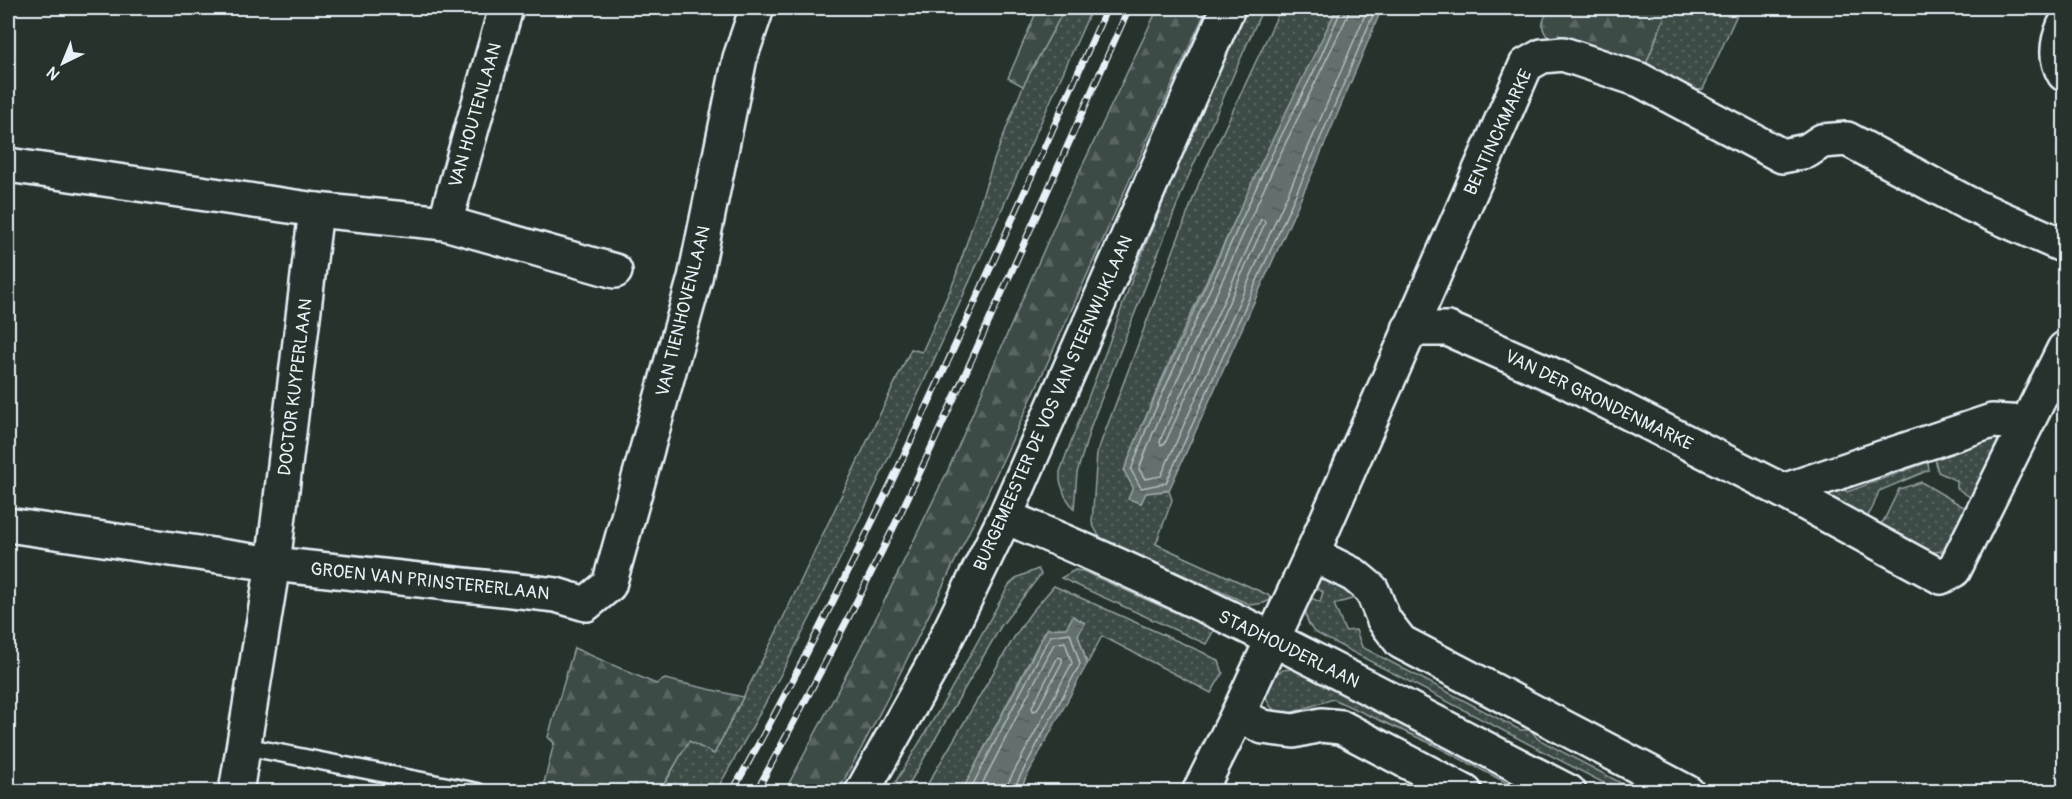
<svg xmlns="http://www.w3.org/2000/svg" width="2072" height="799" font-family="Pangolin,sans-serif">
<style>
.grass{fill:url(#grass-dots);stroke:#939ea0;stroke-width:1.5}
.forest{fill:url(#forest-firs);stroke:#939ea0;stroke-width:1.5}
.water{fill:url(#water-ripples);stroke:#98a3a5;stroke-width:1.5}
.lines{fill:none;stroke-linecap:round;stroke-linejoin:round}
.shore{stroke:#b3bdc0;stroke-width:1.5}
.lane-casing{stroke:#e8f1f8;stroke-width:21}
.street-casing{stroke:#e8f1f8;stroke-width:38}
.secondary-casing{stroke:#e8f1f8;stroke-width:38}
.lane{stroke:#26332d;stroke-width:16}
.street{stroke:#26332d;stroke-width:33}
.secondary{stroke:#26332d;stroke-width:33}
.rail-casing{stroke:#e8f1f8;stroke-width:7}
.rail{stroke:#26332d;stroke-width:4.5;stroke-dasharray:14;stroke-linecap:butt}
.labels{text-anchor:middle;stroke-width:6;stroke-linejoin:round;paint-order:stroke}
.street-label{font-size:18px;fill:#e8f1f8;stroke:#26332d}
</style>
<defs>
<pattern id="grass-dots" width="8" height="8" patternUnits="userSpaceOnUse" patternTransform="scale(1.5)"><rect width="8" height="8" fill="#3e4b47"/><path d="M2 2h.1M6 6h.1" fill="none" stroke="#5a6562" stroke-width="1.8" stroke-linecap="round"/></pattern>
<pattern id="forest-firs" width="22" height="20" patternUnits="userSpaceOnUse" patternTransform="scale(1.5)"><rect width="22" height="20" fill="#3e4b47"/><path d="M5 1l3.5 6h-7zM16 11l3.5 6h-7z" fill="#5a6562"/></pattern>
<pattern id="water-ripples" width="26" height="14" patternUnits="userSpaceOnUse" patternTransform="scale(1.5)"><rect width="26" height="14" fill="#636f6d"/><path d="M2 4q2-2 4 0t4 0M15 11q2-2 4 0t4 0" fill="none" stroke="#535a5a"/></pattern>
</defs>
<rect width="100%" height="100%" fill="#26332d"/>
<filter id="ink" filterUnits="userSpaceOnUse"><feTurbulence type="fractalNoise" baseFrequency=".0167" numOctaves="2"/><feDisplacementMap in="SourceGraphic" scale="12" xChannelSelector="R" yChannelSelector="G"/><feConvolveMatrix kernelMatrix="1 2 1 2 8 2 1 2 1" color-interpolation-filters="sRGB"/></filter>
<g filter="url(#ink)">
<g class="grass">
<path d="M1065 8H1092C1057 88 1020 167 985 247 902 432 818 616 716 791L660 792 689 740 714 754 774 637 911 349 922 352 954 281 994 160 1023 86Z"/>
<polygon points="1248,8 1263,8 1186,182 1092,423 1077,473 1074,509 1065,496 1060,481 1060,472 1066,455 1106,351 1137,266 1186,146"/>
<path d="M1281 8H1337C1265 162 1186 312 1124 471L1133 487 1129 499 1141 503 1146 493 1169 491 1172 500 1156 544 1268 595 1272 599 1264 603 1251 605 1100 538 1092 523 1097 453 1199 183Z"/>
<polygon points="1668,8 1740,8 1703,89 1691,92 1644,69"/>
<polygon points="2007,432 1980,504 1957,488 1957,481 1938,472 1934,455"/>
<polygon points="1928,462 1929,470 1879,491 1873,507 1864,523 1810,494 1837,482 1847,492"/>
<polygon points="1921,482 1962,506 1974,510 1953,550 1916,554 1877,528 1884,520 1899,489"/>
<polygon points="1038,569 1041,574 1001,626 905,791 890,791 941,707 1009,585 1018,577"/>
<polygon points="1075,570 1083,571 1214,630 1206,644 1061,578"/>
<path d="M1321 575 1359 597 1334 604 1345 631 1356 630 1362 647 1520 730H1531L1538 739 1636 791H1619L1314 632C1305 621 1303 610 1309 597L1320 602 1323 592 1313 586Z"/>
<polygon points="1054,586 1202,652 1219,661 1223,673 1211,693 1102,636 1087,664 1078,634 1066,628 1046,629 962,791 923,792 1015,636 1030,614"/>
<path d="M1295 669 1320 677 1540 791H1522L1432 744 1333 699 1284 715C1280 713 1275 711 1272 708 1261 697 1267 677 1281 671 1284 669 1291 669 1295 669Z"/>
</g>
<g class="forest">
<polygon points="1038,8 1065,8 1023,86 1008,78"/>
<path d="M1158 8H1207C1128 181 1053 356 971 528 928 617 886 705 838 791H785L878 614 948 470 1063 206Z"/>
<path d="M1549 8H1668L1644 69 1548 37C1538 26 1544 19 1549 8Z"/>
<polygon points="574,648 656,684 665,679 743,697 714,754 689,741 660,791 542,791 554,743 548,737"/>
</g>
<g class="water">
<polygon points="1337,8 1382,8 1315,167 1169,490 1146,493 1141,503 1128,499 1133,487 1124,471 1141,428 1261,163"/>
<polygon points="1073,616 1085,623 1078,635 1087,664 1019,791 962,791 1047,629 1066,628"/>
</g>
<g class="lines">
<g class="shore">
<polyline points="1342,8 1317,65 1266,166 1146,430 1131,470 1141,488 1166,483 1309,165 1376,8"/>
<polyline points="1349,8 1348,15 1273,169 1153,433 1139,469 1145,479 1161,476 1302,162 1368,8"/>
<polygon points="1261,219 1264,220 1265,223 1165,443 1161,445 1160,442 1162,436"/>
<polygon points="1058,657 1062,658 1062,662 1037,710 1033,711 1032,707"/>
<polyline points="969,792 1050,636 1070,633 1080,664 1015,786 1014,792"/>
<polyline points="978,792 1054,644 1065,642 1072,663 1008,783 1006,792"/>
</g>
<g class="lane-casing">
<polyline id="lane" points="244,746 478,792"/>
</g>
<g class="street-casing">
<g id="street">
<path d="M2064 26C2057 42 2055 59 2064 74"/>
<polyline points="8,165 316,210 445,223 615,271"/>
<polyline points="445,223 506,8"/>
<polyline points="1409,329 1448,329 1562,379 1783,491 1941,577 1954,570 2064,349"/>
<polyline points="1783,491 1992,421 2026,423"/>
<polyline points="8,525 273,564 556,595 586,604 609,585 695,278 740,58 757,8"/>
<polyline points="1312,554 1354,575 1372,590 1384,620 1401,642 1687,792"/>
<polyline points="1238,714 1263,727 1294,731 1321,725 1341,727 1465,792"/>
<polyline points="236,792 273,564 316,210"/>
<polyline points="1199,792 1238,714 1312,554 1526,65 1542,56 1563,54 1640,80 1782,156 1807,151 1822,141 1847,139 1967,203 2064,246"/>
</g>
</g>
<g class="secondary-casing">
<g id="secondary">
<path d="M1005 517C1199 595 1383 696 1569 792"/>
<polyline points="862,792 934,663 1005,517 1228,8"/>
</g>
</g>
<use href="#lane" class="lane"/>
<use href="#street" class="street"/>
<use href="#secondary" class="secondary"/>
<g class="rail-casing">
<g id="rail">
<path d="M732 792C874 539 988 272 1107 8"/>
<path d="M756 792C807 699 856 605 902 510 981 344 1054 175 1129 8"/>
</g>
</g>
<use href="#rail" class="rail"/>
</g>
</g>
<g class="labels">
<g class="street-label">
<text transform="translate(475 115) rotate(-74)" y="6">VAN HOUTENLAAN</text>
<text transform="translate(1498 132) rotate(-65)" y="6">BENTINCKMARKE</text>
<text transform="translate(683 311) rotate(-76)" y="6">VAN TIENHOVENLAAN</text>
<text transform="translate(295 387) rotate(-83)" y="6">DOCTOR KUYPERLAAN</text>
<text transform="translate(1599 400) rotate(26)" y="6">VAN DER GRONDENMARKE</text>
<text transform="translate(1053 403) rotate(-66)" y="6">BURGEMEESTER DE VOS VAN STEENWIJKLAAN</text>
<text transform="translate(430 581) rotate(6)" y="6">GROEN VAN PRINSTERERLAAN</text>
<text transform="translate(1289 649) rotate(26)" y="6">STADHOUDERLAAN</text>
</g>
</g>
<rect width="2072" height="799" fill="none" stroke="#26332d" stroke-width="30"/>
<rect x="15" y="15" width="2042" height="769" fill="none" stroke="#e8f1f8" stroke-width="2" filter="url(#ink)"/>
<g transform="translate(63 63) rotate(223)" stroke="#26332d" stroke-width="4.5" paint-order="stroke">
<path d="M0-4.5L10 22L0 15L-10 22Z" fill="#e8f1f8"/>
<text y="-9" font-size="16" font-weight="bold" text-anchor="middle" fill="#e8f1f8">N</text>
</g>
</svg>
